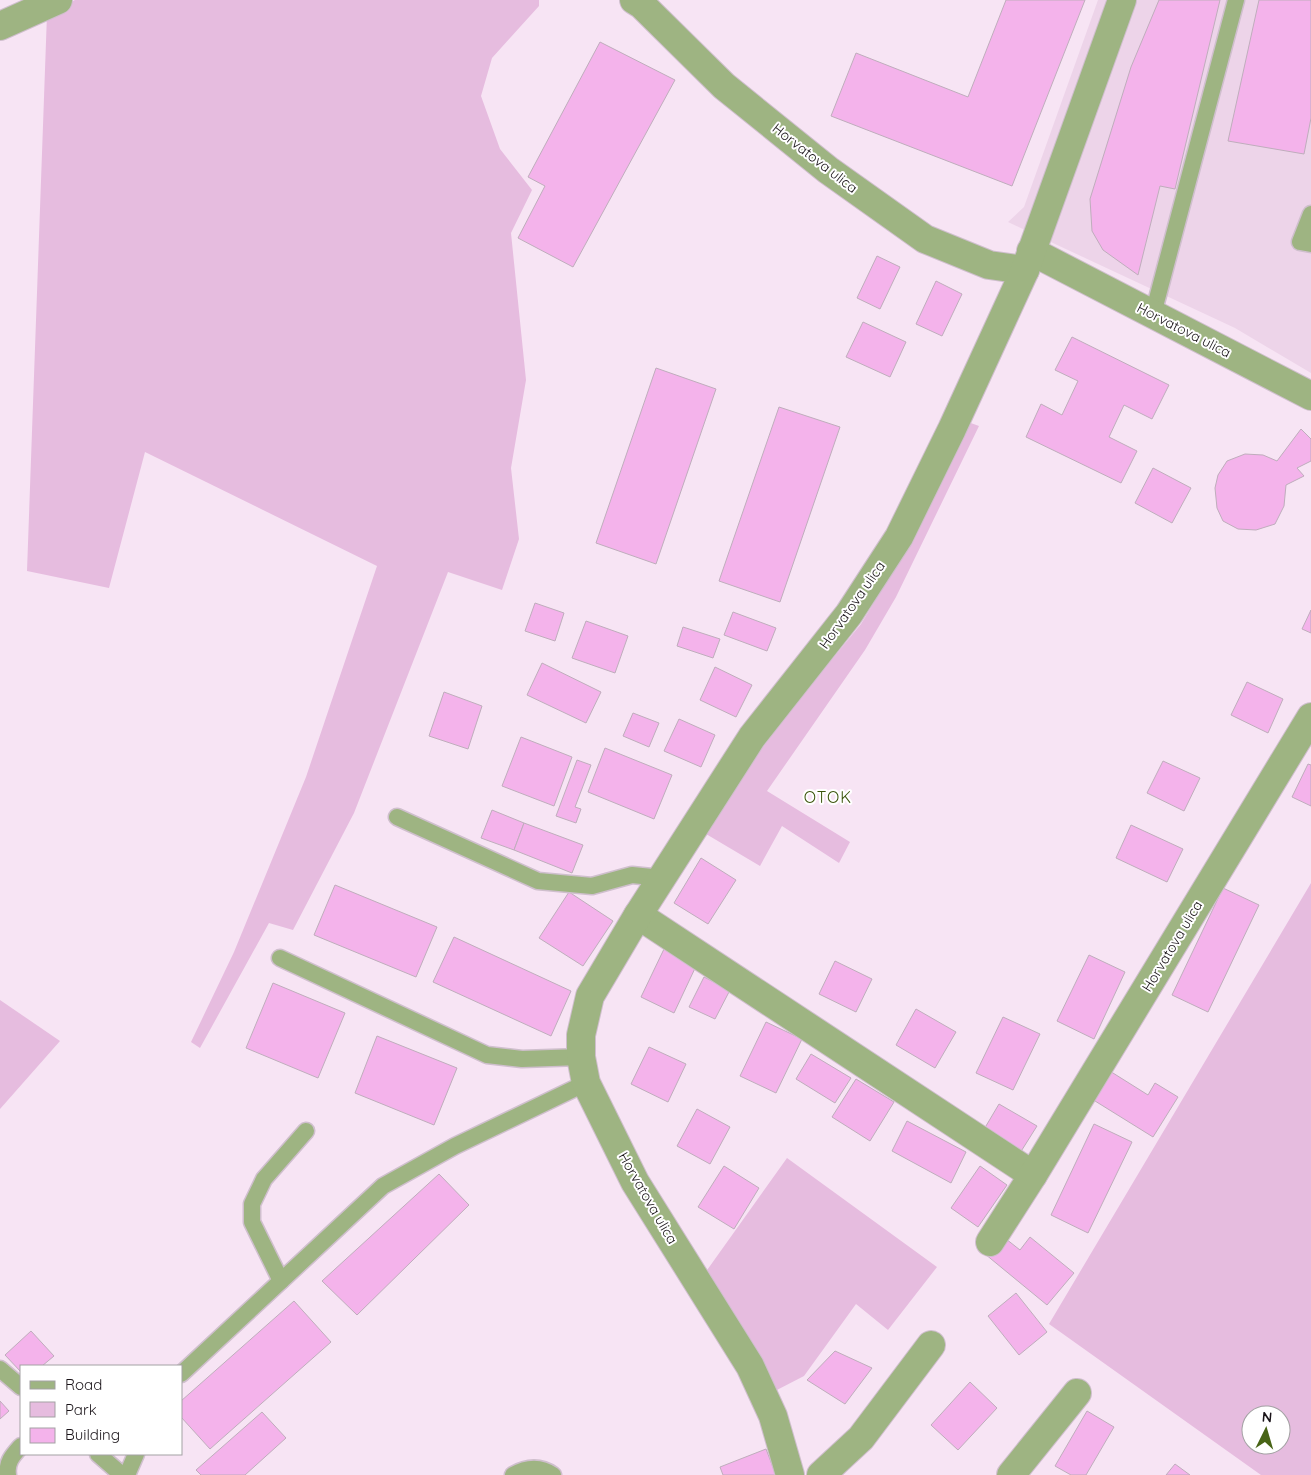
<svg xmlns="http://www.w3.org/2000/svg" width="1311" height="1475" font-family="Quicksand,sans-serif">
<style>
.built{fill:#edd4e9}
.green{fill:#e6bcdf;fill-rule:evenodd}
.building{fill:#f4b3eb;stroke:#bfadbc}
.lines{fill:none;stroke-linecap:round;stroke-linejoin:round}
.service-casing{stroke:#cfbfcd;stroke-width:19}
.minor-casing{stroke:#cfbfcd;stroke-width:30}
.service{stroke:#9eb482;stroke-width:16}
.minor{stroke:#9eb482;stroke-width:28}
.labels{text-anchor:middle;stroke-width:4;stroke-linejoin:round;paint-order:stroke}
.street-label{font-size:14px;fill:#1a1419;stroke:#fff}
.quarter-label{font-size:16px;letter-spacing:1px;fill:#3a530a;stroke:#fff}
</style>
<rect width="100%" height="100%" fill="#f7e4f4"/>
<polygon class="built" points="1098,0 1311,0 1311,373 1235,328 1008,222 1024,207"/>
<g class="green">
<polygon points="75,0 539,0 539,6 492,58 481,96 500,149 532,190 511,233 526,380 511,468 519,539 502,590 448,572 354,813 293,930 269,923 200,1048 191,1042 234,952 306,777 377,566 145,452 109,588 27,571 47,14"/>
<polygon points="968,422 979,426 896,597 865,650 767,791 850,842 839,863 782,826 760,866 701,831 791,709 861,624 895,568"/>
<path d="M1311 883V1475H1261L1049 1324ZM1251 1415H1281V1445H1251Z"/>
<polygon points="0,1000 60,1041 0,1109"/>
<polygon points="787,1158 937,1267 888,1330 856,1304 804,1376 773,1392 705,1273"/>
</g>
<g class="building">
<polygon points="1006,0 1085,0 1012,186 831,116 856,53 968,97"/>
<polygon points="1159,0 1220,0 1175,189 1160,186 1138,275 1103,250 1092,231 1090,199 1131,67"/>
<polygon points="1259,0 1311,0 1311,118 1304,154 1228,141"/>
<polygon points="600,42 675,80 573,267 518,238 545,186 528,177"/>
<polygon points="877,256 900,267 880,309 857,298"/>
<polygon points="936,281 962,294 942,336 916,324"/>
<polygon points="863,322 906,342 890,377 846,357"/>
<polygon points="1072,337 1169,385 1152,419 1124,405 1109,437 1137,451 1121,483 1026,437 1041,404 1062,415 1078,381 1055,370"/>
<polygon points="656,368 716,389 656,564 596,543"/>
<polygon points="779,407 840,427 780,602 719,581"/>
<polygon points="1301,429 1311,439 1311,461 1297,468 1304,476 1286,485 1284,506 1275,524 1256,530 1238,529 1223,521 1217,508 1215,488 1218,475 1227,461 1245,454 1263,455 1277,461"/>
<polygon points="1153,468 1191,488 1172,523 1135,503"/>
<polygon points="535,603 564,613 555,641 525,631"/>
<polygon points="1311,610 1311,633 1302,629"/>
<polygon points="733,612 776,628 767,651 724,635"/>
<polygon points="586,621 628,636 615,673 572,658"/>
<polygon points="683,627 720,639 713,658 677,646"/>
<polygon points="542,663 601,692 586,723 527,695"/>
<polygon points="715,667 752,685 736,717 700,700"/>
<polygon points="1247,682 1283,699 1268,733 1231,715"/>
<polygon points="444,692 482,706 468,749 429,736"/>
<polygon points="633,713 659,723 649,747 623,736"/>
<polygon points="679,719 715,735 701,767 664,751"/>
<polygon points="521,737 572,757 554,806 502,786"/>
<polygon points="605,748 672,775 654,819 588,792"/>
<polygon points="577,760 591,765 575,807 581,809 576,823 556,816"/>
<polygon points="1163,761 1200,778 1184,811 1147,793"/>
<polygon points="1308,764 1311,765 1311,806 1292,797"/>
<polygon points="492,810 524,823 514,850 481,838"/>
<polygon points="524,823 583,845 572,873 514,850"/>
<polygon points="1131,825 1183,849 1167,882 1116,858"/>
<polygon points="701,858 736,880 708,924 674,903"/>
<polygon points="335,885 437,927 416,977 314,935"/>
<polygon points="1223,888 1259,905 1208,1012 1172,995"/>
<polygon points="569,892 613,921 583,966 539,938"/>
<polygon points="454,937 571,991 551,1036 433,982"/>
<polygon points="664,949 697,964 674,1013 641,997"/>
<polygon points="1089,955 1125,972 1094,1039 1057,1021"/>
<polygon points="835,961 872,979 856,1012 819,994"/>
<polygon points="704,977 730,990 715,1019 689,1007"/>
<polygon points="273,983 345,1013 318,1078 246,1048"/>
<polygon points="916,1009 956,1032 935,1068 896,1045"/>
<polygon points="1003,1017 1040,1034 1013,1090 976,1073"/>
<polygon points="766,1022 802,1039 776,1093 740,1076"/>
<polygon points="377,1036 457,1068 434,1125 355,1093"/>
<polygon points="649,1047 686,1064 668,1102 631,1084"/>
<polygon points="811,1054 851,1078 835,1103 796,1079"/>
<polygon points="1105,1068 1148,1095 1155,1083 1178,1097 1153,1137 1087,1096"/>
<polygon points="856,1079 894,1102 870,1141 832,1117"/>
<polygon points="999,1104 1037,1126 1020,1153 983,1131"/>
<polygon points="697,1109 730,1127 710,1164 677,1146"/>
<polygon points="907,1121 966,1152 951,1183 892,1151"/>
<polygon points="1094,1124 1132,1142 1088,1233 1051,1215"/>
<polygon points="724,1166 759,1188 734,1229 698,1207"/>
<polygon points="980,1166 1007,1185 978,1227 951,1208"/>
<polygon points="439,1174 469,1205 357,1315 322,1281"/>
<polygon points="1001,1235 1020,1250 1030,1237 1074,1273 1047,1305 985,1254"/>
<polygon points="1016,1293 1047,1332 1019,1355 988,1316"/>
<polygon points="294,1301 331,1342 210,1449 181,1417 181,1401"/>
<polygon points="31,1331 54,1356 42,1366 21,1366 21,1372 5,1355"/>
<polygon points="835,1351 872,1368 845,1404 807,1380"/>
<polygon points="970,1382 997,1408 958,1450 931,1425"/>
<polygon points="0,1401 9,1411 0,1419"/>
<polygon points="1087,1411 1114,1427 1086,1475 1071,1475 1055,1466"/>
<polygon points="262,1412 286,1438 245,1475 201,1475 196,1470"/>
<polygon points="766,1449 776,1475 723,1475 720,1467"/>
<polygon points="1175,1464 1190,1475 1166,1475"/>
</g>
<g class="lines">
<g class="service-casing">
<g id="service">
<polyline points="1311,214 1300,242 1311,244"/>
<polyline points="1153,314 1236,0"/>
<polyline points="397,817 538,881 592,886 632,875 662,878"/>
<polyline points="280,958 487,1055 522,1059 581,1057"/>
<polyline points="281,1281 252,1222 252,1204 264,1179 306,1131"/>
<polyline points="0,1369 21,1387"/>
<polyline points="181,1374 383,1186 455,1146 586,1083"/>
<polyline points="98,1454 122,1475"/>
<path d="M8 1475C6 1462 13 1455 21 1446"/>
<polyline points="127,1475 136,1454"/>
<path d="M513 1475C527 1467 540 1466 553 1475"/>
</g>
</g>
<g class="minor-casing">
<g id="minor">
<polyline points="634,0 642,5 724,86 828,170 925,239 989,265 1025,270"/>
<polyline points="0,26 58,0"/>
<polyline points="1031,251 1311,396"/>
<polyline points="638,915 1033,1175"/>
<polyline points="990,1242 1033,1175 1311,717"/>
<polyline points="790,1475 773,1416 750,1366 635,1182 586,1083 581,1057 581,1035 590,996 638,915 752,737 849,614 899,537 952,429 1025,270 1122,0"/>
<polyline points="821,1475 861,1438 931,1345"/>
<polyline points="1011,1475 1077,1393"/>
</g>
</g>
<use href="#service" class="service"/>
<use href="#minor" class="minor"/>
</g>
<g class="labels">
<g class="street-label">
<text transform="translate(815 158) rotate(38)" y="5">Horvatova ulica</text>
<text transform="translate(1184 330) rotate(27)" y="5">Horvatova ulica</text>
<text transform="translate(852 605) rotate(-55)" y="5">Horvatova ulica</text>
<text transform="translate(1172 946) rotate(-59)" y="5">Horvatova ulica</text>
<text transform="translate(648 1198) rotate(60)" y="5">Horvatova ulica</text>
</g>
<g class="quarter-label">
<text x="828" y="803">OTOK</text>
</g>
</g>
<rect x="20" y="1365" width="162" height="90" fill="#ffffff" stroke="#a3a1a3"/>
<rect x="30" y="1381" width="25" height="8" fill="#9eb482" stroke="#a3a1a3"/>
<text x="65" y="1390" font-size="15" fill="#1a1419">Road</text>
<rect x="30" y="1402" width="25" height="15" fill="#e6bcdf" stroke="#a3a1a3"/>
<text x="65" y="1415" font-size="15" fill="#1a1419">Park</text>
<rect x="30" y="1428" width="25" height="15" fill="#f4b3eb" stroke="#a3a1a3"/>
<text x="65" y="1440" font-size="15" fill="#1a1419">Building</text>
<g transform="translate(1266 1430) rotate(5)"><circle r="24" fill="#ffffff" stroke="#a3a1a3"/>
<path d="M0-4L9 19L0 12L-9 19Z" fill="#486416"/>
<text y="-8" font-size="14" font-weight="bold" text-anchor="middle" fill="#1a1419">N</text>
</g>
</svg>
